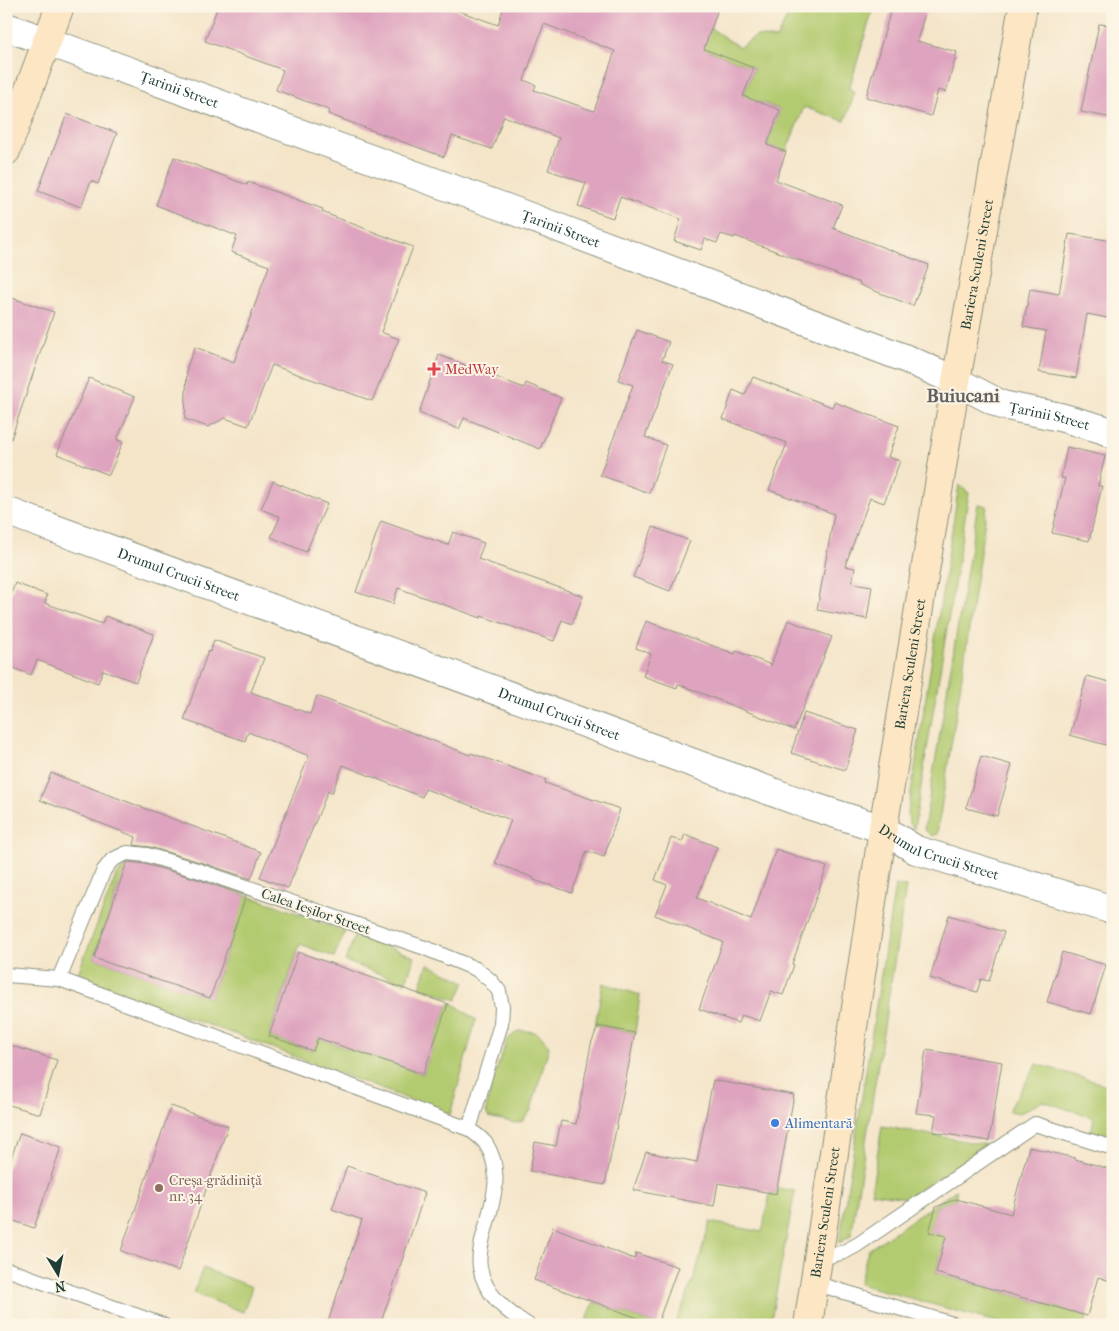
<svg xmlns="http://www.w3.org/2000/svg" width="1119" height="1331" font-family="'IM FELL French Canon',serif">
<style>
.green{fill:#b2ca6f;stroke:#688452}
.building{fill:#dea3be;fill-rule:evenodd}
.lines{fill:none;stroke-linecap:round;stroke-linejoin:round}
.service-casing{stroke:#8a917e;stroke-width:16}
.minor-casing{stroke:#8a917e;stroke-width:30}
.tertiary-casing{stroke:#8a917e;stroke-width:30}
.secondary-casing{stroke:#8a917e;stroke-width:30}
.service{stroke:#fff;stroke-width:14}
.minor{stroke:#fff;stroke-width:28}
.tertiary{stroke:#fff;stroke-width:28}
.secondary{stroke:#fce6c4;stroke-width:28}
.health-dot{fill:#e0444e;stroke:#fcf5e5;stroke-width:2}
.shop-dot{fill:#3f7fe0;stroke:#fcf5e5;stroke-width:2}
.education-dot{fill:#8d6e63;stroke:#fcf5e5;stroke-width:2}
.labels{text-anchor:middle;stroke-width:4;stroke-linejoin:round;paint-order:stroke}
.street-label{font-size:14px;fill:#1f3d34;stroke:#fcf5e5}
.health-label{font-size:14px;fill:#be3a42;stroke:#fcf5e5;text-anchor:start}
.shop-label{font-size:14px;fill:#366cbe;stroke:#fcf5e5;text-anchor:start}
.education-label{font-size:14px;fill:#785e54;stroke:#fcf5e5;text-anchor:start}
.district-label{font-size:19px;font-weight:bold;fill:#626164;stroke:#fcf5e5}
</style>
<rect width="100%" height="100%" fill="#fcf5e5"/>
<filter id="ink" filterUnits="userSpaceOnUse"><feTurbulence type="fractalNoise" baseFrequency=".02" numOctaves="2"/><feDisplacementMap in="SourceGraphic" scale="10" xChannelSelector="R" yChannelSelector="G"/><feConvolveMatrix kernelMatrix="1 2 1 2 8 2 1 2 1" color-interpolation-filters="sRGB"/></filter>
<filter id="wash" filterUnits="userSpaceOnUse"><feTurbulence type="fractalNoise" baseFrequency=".0096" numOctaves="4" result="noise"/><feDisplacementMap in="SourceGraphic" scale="20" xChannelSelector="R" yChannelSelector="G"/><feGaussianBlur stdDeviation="1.12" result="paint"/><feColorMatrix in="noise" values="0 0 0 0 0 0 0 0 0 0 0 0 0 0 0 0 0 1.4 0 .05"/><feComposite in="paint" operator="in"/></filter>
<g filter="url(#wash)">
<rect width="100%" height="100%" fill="#f4e5c9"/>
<g class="green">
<polygon points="591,6 703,23 739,47 757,36 776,39 793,6 874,6 849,89 855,92 845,121 804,107 786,152 767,145 780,110 763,103 742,99 754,68"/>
<polygon points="959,485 969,493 914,829 909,823 908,812"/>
<polygon points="978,504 987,506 962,676 937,834 932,836 924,829"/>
<polygon points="147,865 120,882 94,958 210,998 236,923 209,884 276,905 345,932 334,957 300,944 269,1036 313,1051 318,1038 423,1074 448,1004 454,1004 476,1020 450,1115 235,1034 84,982 78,973 116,876 124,867"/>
<polygon points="895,885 906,887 851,1236 839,1243"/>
<polygon points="355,935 415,957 405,983 345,961"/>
<polygon points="428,964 465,982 457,1000 420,987"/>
<polygon points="603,983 640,995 635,1033 595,1025"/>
<path d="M518 1031C536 1031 539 1031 549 1047L531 1110 523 1121 516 1123 488 1117 486 1111 492 1083 507 1040Z"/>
<polygon points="1037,1064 1113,1087 1113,1139 1091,1133 1094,1118 1043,1101 1020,1113 1008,1111"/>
<polygon points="882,1126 987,1145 907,1198 871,1193"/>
<polygon points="777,1188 795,1191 770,1325 675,1325 694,1278 710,1222 762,1232 770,1193 776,1194"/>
<polygon points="956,1190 956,1199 936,1207 930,1232 946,1236 936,1273 1087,1316 1084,1325 1007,1325 859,1284 868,1250"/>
<polygon points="203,1268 252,1287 243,1312 193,1293"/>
<polygon points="594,1302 657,1325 597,1325 586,1321"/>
</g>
<g id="blocks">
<g class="building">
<path d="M218 6H445L498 25 504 6H719L704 49 754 68 743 96 780 110 767 145 786 152 776 180 842 205 833 228 929 265 913 306 860 285V283L735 236 734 238 721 234 717 243 705 239 701 250 674 241 681 219 620 197 613 218 578 206 586 183 548 170 559 138 504 116 492 149 452 136 444 157 328 114 329 110 276 90 283 70 205 41ZM544 24 615 51 594 111 534 90 536 85 524 80Z"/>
<polygon points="892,6 927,6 917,41 957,52 946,92 938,90 931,116 866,97"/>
<polygon points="1099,24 1113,25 1113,118 1081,112"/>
<polygon points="67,114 117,133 98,184 91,181 81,207 38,191"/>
<polygon points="174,157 247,185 248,182 287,196 323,209 322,212 413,247 381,332 399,339 372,401 272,365 248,426 225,418 208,427 185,419 187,367 195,347 234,362 269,266 231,252 237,236 156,205"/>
<polygon points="1069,234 1113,241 1113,319 1087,314 1076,378 1039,372 1046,331 1023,327 1030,289 1059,294"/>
<polygon points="6,296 54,312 11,439 6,438"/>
<polygon points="637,330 669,342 662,360 673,364 645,437 666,445 649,493 600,475 633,385 618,380"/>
<polygon points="439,355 524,388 526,383 561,398 540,449 464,418 459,429 419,413"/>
<polygon points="753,377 832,407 834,402 899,426 888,457 900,461 884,503 870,498 845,566 855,568 852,583 872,586 867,619 817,610 834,514 769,490 787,443 723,419 733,390 745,395"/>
<polygon points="89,378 135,397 117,440 123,442 109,475 57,454"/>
<polygon points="1067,447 1105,456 1098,486 1102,486 1089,541 1052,533 1065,478 1061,478"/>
<polygon points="273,481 327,504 306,552 271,537 280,517 261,509"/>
<polygon points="381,521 448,545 453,532 484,543 478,559 583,596 572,624 562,620 554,641 481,616 481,618 398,588 393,604 356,592"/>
<polygon points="653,527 690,541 670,591 633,577"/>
<polygon points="15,583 47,595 45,603 102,624 105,616 154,634 136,682 103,670 98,683 37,660 31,675 6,665 6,607"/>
<polygon points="788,620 832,637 794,730 678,684 677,688 643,676 651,654 636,648 646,621 735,654 736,651 771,665"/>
<polygon points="214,640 264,658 251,692 310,714 317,696 470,755 471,753 546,780 545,783 620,809 604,857 587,851 572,893 552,886 534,880 534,878 495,863 511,820 425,789 422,797 343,765 332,793 328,791 288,888 260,877 309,756 248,732 245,741 184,720 208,651 210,652"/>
<polygon points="1087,676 1113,683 1113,747 1070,735"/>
<polygon points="804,713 858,730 845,770 791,753"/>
<polygon points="981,756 1012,765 997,816 966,808"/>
<polygon points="51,773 261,852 251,879 203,863 150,847 134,845 136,837 40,800"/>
<polygon points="685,834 717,847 697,898 751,920 776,849 827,867 792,964 794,965 783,995 771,991 760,1021 741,1015 738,1023 699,1009 723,942 655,915 667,885 655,880 671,838 682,842"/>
<polygon points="127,862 145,864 197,879 246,896 210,998 94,958"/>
<polygon points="949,915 1004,932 989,981 981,979 977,992 930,978"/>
<polygon points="298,952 448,1004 423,1074 318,1038 313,1051 269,1036"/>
<polygon points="1062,952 1106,965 1091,1014 1047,1002"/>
<polygon points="598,1026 635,1033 605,1185 530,1171 535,1142 556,1146 561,1121 576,1124 591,1044"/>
<polygon points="6,1044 57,1060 40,1114 6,1104"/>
<polygon points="926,1050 1002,1062 989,1141 933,1132 936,1115 916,1113"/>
<polygon points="713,1080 794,1095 776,1194 718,1183 714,1206 633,1190 646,1152 697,1162"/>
<polygon points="171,1106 228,1126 178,1271 121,1251"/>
<polygon points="20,1133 61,1147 34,1228 6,1218 6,1172"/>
<polygon points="1029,1147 1075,1158 1075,1159 1113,1170 1113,1282 1098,1277 1087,1316 936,1273 946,1236 929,1232 936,1207 956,1199 1011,1214"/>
<polygon points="347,1166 425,1193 380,1325 327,1325 362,1220 332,1209"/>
<polygon points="553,1227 634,1259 636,1253 678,1267 657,1325 534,1280"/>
</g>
</g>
</g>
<g filter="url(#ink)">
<use href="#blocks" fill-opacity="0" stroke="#8a917e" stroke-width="1"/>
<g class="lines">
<g class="service-casing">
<g id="service">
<path d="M6 975 59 979 469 1129C474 1133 482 1138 486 1144 505 1173 491 1207 483 1237 481 1246 478 1258 480 1267 484 1294 507 1312 528 1325"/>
<polyline points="59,979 104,870 112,860 127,853 147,855 200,871 425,948 476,969 490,980 499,991 502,1007 501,1024 469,1129"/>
<polyline points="818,1259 844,1252 857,1245 1035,1124 1113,1148"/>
<polyline points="6,1269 163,1325"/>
<polyline points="814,1283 956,1325"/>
</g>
</g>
<g class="minor-casing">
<g id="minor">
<path id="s1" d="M46 41 506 208 907 359 956 381 1002 405 1060 417 1102 429 1113 434"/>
<path id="s2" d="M6 511 808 805 883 829 916 850 1113 910"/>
</g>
</g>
<g class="tertiary-casing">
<polyline id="tertiary" points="6,27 46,41"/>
</g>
<g class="secondary-casing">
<g id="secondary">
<polyline points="6,151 60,6"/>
<path id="s3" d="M808 1325 883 829 956 381 1023 6"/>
</g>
</g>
<use href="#service" class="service"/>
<use href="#minor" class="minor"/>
<use href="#tertiary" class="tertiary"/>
<use href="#secondary" class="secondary"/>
</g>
</g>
<path class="health-dot" d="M431.5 361.5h5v5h5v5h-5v5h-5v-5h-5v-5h5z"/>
<circle class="shop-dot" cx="775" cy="1123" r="5"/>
<circle class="education-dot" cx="159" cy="1188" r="5"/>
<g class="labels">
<g class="street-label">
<text dy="5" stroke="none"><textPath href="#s1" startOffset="142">Țarinii Street</textPath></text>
<text dy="5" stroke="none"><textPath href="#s1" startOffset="548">Țarinii Street</textPath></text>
<text dy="5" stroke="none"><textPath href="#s3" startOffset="1074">Bariera Sculeni Street</textPath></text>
<text dy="5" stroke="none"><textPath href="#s1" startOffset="1072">Țarinii Street</textPath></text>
<text dy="5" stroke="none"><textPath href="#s2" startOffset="184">Drumul Crucii Street</textPath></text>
<text dy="5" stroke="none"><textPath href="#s3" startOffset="669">Bariera Sculeni Street</textPath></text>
<text dy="5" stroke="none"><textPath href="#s2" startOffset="589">Drumul Crucii Street</textPath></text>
<text dy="5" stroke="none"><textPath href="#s2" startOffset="994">Drumul Crucii Street</textPath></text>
<text transform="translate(316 911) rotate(19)" y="5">Calea Ieșilor Street</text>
<text dy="5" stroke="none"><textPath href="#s3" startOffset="114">Bariera Sculeni Street</textPath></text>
</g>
<g class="health-label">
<text x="445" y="374">MedWay</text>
</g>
<g class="shop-label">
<text x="785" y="1128">Alimentară</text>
</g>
<g class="education-label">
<text x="169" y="1185">Creșa-grădiniță<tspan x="169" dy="16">nr. 34</tspan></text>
</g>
<g class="district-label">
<text x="963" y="402">Buiucani</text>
</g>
</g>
<rect width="1119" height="1331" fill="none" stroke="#fcf5e5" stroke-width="25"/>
<g transform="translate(58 1274) rotate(170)" stroke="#fcf5e5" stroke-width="4" paint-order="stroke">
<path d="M0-4L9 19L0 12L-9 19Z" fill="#1f3d34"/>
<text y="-8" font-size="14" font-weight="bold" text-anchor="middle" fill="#1f3d34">N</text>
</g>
</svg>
